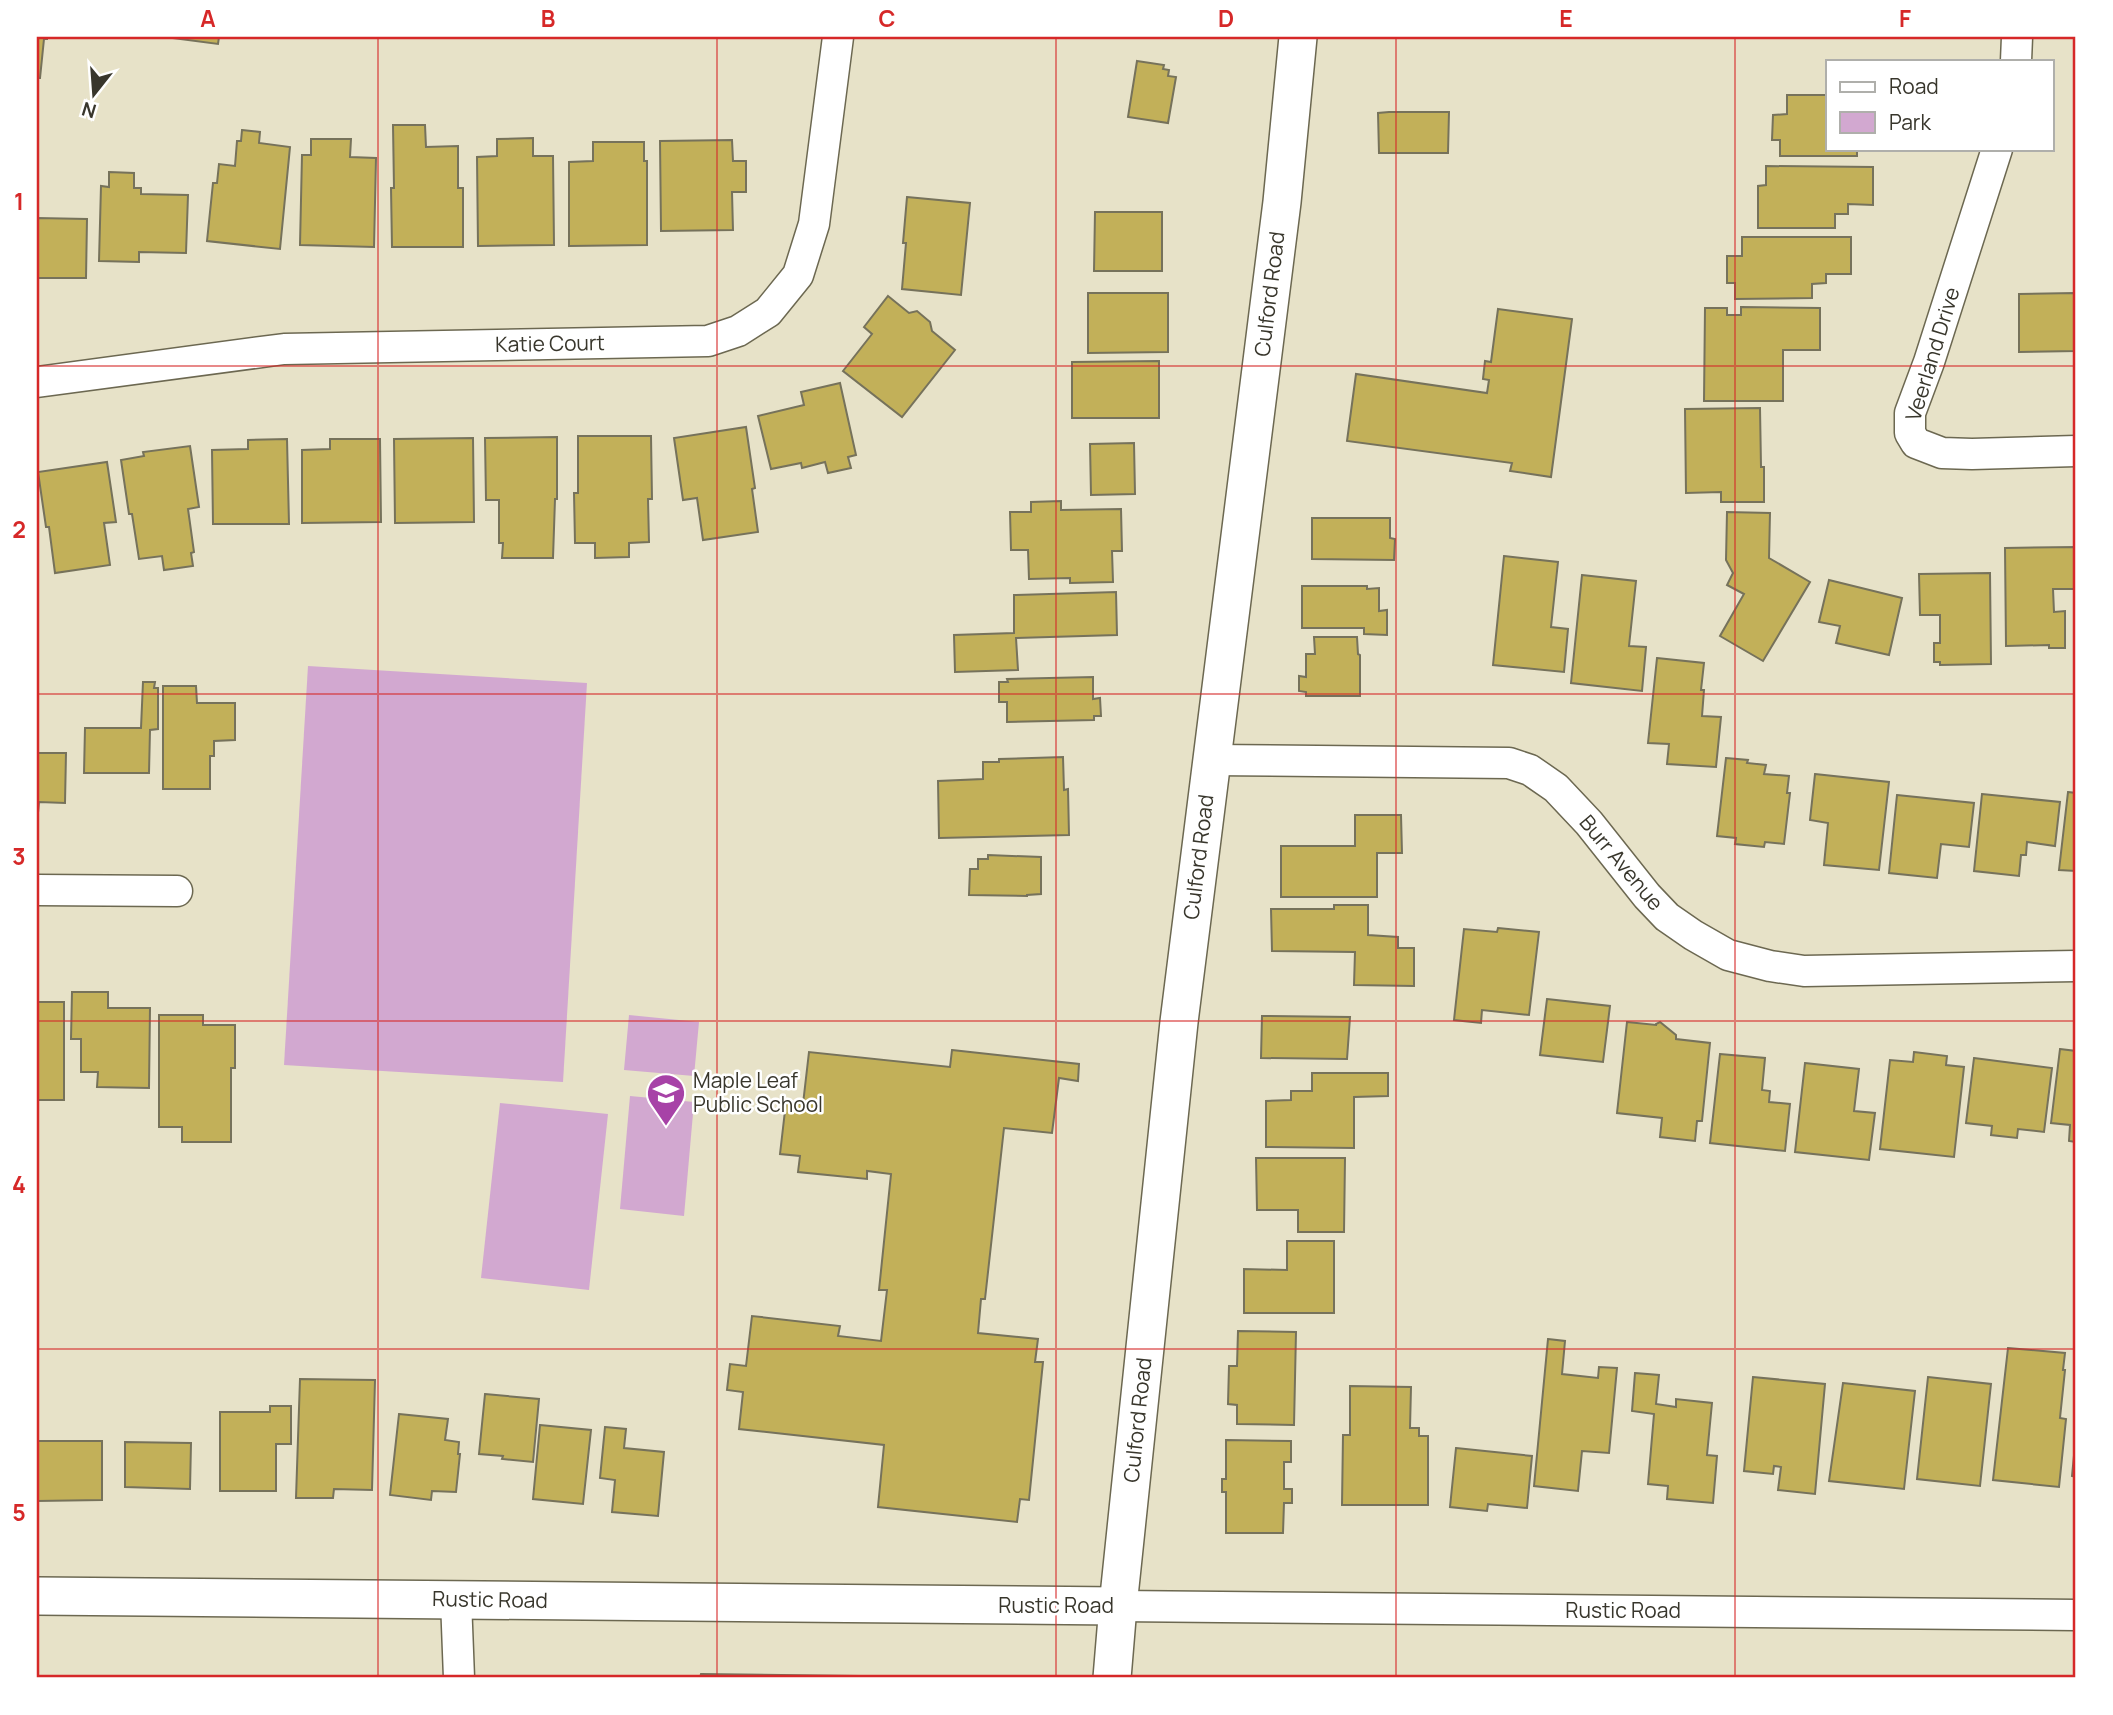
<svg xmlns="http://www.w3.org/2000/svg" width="2113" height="1715" font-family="Manrope,sans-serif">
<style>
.green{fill:#d2a8d0}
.building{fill:#c2b059;stroke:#76725b;stroke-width:2}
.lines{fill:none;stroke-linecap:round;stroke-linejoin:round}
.minor-casing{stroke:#6c6851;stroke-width:33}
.tertiary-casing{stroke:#6c6851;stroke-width:40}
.minor{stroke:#fff;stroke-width:30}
.tertiary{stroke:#fff;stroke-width:37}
.grid{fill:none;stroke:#d62828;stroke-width:2;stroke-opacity:0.55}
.labels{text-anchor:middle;stroke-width:5;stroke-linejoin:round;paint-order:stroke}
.street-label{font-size:21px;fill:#38362c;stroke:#fff}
.poi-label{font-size:21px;fill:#38362c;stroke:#fff;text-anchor:start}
.neatline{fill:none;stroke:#d62828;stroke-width:2.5}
.grid-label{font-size:23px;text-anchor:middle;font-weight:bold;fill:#d62828}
</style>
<rect width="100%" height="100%" fill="#e7e2c8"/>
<g class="green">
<polygon points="308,666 587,683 563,1082 284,1065"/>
<polygon points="629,1015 699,1022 694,1076 624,1070"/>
<polygon points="630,1096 694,1102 684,1216 620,1209"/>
<polygon points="500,1103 608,1114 589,1290 481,1278"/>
</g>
<g class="building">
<polygon points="37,37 47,37 47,39 44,39 40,78 37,78"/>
<polygon points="165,37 219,37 218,44"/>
<polygon points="1137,61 1164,65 1163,69 1169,70 1168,76 1176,77 1168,123 1128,117"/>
<polygon points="1787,95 1828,95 1828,149 1857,149 1857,156 1780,156 1780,140 1772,140 1773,115 1787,114"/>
<polygon points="1389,112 1449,112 1448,153 1379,153 1378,113"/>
<polygon points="393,125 425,125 426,147 458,146 458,188 463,188 463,247 392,247 391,188 394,188"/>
<polygon points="242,130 260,132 259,143 290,147 280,249 207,241 213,183 217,183 219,164 235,166 237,141 241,141"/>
<polygon points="533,138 533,156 553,156 554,245 478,246 477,157 497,156 497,139"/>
<polygon points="311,139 351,139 350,157 376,158 374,247 300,245 302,155 311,155"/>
<polygon points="732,140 733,161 746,161 746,192 732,192 733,230 661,231 660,141"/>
<polygon points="593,142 644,142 644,161 647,161 647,245 569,246 569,162 593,161"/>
<polygon points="1766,166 1873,167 1873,205 1848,204 1848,214 1835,214 1835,228 1758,228 1758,186 1766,185"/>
<polygon points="109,172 134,173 134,188 141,188 141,194 188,195 186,253 139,252 139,262 99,261 101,186 109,187"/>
<polygon points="907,197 970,203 961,295 902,289 906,243 903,243"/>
<polygon points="1095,212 1162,212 1162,271 1094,271"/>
<polygon points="37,218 87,219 86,278 37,278"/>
<polygon points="1742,237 1851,237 1851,274 1826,274 1826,283 1812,284 1812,298 1735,299 1735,283 1727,283 1727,256 1742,256"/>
<polygon points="1088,293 1168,293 1168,352 1088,353"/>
<polygon points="2074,293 2074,309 2076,309 2076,351 2019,352 2019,294"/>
<polygon points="888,296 909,313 917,311 930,322 932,331 955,350 902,417 843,371 872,334 864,327"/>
<polygon points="1741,307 1820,308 1820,350 1783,350 1783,401 1704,401 1705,308 1727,308 1727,315 1741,315"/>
<polygon points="1498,309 1572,319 1551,477 1510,471 1512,463 1347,441 1356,374 1487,393 1489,380 1483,379 1485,361 1491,362"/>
<polygon points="1159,361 1159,418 1072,418 1072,362"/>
<polygon points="840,383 856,455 848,457 851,468 828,473 825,462 802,468 801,463 771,469 758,416 804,405 801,392"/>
<polygon points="1760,408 1761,467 1764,467 1764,502 1721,502 1721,492 1686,493 1685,409"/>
<polygon points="746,427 755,488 752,489 758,532 703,540 697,498 683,500 674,438"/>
<polygon points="578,436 651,436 652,499 648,499 649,542 629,543 629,557 595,558 595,543 575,543 574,493 578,493"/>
<polygon points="557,437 557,499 555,499 553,558 502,558 503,543 499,543 499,500 486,500 485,438"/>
<polygon points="473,438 474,522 395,523 394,439"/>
<polygon points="287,439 289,524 213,524 212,450 248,449 248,440"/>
<polygon points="330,439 380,439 381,522 302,523 302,450 330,449"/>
<polygon points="1134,443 1135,494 1091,495 1090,444"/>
<polygon points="190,446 199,507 188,509 194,552 191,553 193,566 164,570 162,556 139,559 132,514 129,514 121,460 144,456 143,452"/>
<polygon points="107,462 116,522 104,523 110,565 55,573 49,527 46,527 38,472"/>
<polygon points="1061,501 1061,510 1121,509 1122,551 1112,551 1113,582 1070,583 1070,578 1029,579 1028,550 1011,550 1010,512 1031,512 1031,502"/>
<polygon points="1727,512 1770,513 1769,558 1810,582 1763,661 1720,636 1744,594 1727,585 1733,573 1726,560"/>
<polygon points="1312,518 1390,518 1390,538 1395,539 1394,560 1312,559"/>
<polygon points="2076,547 2076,589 2053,589 2054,612 2065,611 2065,648 2049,648 2049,645 2006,646 2005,548"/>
<polygon points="1504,556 1558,562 1551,627 1568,629 1564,672 1493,665"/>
<polygon points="1990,573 1991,664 1940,665 1940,662 1934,662 1934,643 1940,643 1940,615 1920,615 1919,574"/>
<polygon points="1582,575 1636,581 1629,646 1646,647 1642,691 1571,683"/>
<polygon points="1829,580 1902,598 1889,655 1836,643 1840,626 1819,622"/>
<polygon points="1302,586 1367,586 1367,589 1379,588 1379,611 1387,610 1387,635 1364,634 1364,628 1302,628"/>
<polygon points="1116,592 1117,635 1016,638 1018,670 955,672 954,635 1014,633 1014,595"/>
<polygon points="1314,637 1357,637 1358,654 1360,655 1360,696 1306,696 1306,692 1299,691 1299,676 1306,677 1306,654 1315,654"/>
<polygon points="1657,658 1704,663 1701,690 1704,690 1702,716 1721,717 1716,767 1667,764 1669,744 1648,743"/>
<polygon points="1093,677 1093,699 1100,698 1101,716 1094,716 1094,720 1007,722 1007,702 999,702 999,682 1008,682 1007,679"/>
<polygon points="143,682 155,682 154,688 158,688 158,729 150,730 149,773 84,773 85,728 141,728"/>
<polygon points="163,686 196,686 197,703 235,703 235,740 214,741 214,756 210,756 210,789 163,789"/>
<polygon points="37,753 66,753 65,803 39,802 38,813 37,813"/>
<polygon points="1063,757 1064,790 1068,789 1069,835 939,838 938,781 983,779 983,762 999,762 999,759"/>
<polygon points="1726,758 1748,760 1747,763 1766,765 1764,774 1789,776 1787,793 1790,793 1784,844 1765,842 1764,847 1735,844 1736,838 1717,836"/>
<polygon points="1815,774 1889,782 1879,870 1824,865 1828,823 1810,820"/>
<polygon points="2068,792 2076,793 2076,871 2059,870"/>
<polygon points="1982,794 2060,802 2055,846 2027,842 2026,855 2021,855 2019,876 1974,871"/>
<polygon points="1897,795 1974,803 1969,847 1941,844 1937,878 1889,873"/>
<polygon points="1355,815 1401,815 1402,853 1377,853 1377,897 1281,897 1281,846 1355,846"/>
<polygon points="988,855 1041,857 1041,894 1027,895 1027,896 969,895 970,869 978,869 978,859 988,859"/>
<polygon points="1334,905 1368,905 1368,935 1398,937 1398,948 1414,948 1414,986 1354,985 1355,952 1272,951 1271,909 1334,909"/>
<polygon points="1498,928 1539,932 1529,1015 1482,1010 1481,1023 1454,1020 1464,929 1497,932"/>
<polygon points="72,992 108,992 108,1008 150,1008 149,1088 97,1087 98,1072 81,1072 81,1039 71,1039"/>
<polygon points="1547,999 1610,1006 1603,1062 1540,1055"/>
<rect x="37" y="1002" width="27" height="98"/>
<polygon points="159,1015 203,1015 203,1025 235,1025 235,1068 231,1068 231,1142 182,1142 182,1127 159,1127"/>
<polygon points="1262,1016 1350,1017 1347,1059 1261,1058"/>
<polygon points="1627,1022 1656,1025 1656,1024 1660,1022 1676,1035 1676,1039 1710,1043 1702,1121 1697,1121 1695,1141 1660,1137 1662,1118 1617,1113"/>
<polygon points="2060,1049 2076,1051 2076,1142 2069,1141 2070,1125 2051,1123"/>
<polygon points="952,1050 1079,1064 1078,1081 1059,1078 1052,1133 1004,1128 985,1299 981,1299 978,1333 1038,1339 1035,1362 1043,1362 1029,1500 1020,1499 1017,1522 878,1507 884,1445 739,1429 743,1392 727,1390 730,1364 746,1366 752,1316 840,1326 838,1336 881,1341 887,1290 879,1290 891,1174 867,1171 867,1179 798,1172 800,1156 780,1154 786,1102 803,1104 809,1052 950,1067"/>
<polygon points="1914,1052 1947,1056 1946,1065 1964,1067 1954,1157 1880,1149 1890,1060 1913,1062"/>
<polygon points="1720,1054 1765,1058 1762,1090 1770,1091 1769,1102 1790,1104 1785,1151 1710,1143"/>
<polygon points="1974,1058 2052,1068 2044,1132 2018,1129 2017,1138 1991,1135 1992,1126 1966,1123"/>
<polygon points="1805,1063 1859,1069 1854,1111 1875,1113 1869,1160 1795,1152"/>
<polygon points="1312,1073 1388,1073 1388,1096 1354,1097 1354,1148 1266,1147 1266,1101 1291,1100 1291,1091 1312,1091"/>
<polygon points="1256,1158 1345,1158 1344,1232 1298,1232 1298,1210 1257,1210"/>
<polygon points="1287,1241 1334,1241 1334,1313 1244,1313 1244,1269 1287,1270"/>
<polygon points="1238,1331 1296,1332 1294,1425 1237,1424 1237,1405 1228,1404 1229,1366 1237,1366"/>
<polygon points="1548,1339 1565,1341 1562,1374 1598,1378 1599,1367 1617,1368 1609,1453 1582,1451 1578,1491 1534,1486"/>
<polygon points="2008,1348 2065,1353 2063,1370 2065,1370 2060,1418 2066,1419 2059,1487 1993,1480"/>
<polygon points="1635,1373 1659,1375 1656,1404 1676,1407 1676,1399 1712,1403 1707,1455 1717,1456 1713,1503 1667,1499 1668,1486 1648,1484 1654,1414 1632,1411"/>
<polygon points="1753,1377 1825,1384 1815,1494 1778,1490 1781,1467 1774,1466 1773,1474 1744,1471"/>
<polygon points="1928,1377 1991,1384 1980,1486 1917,1479"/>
<polygon points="300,1379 375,1380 372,1490 334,1489 333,1498 296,1498"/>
<polygon points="1843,1383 1915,1391 1904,1489 1829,1481"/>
<polygon points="1350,1386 1411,1387 1410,1428 1419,1428 1419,1436 1428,1436 1428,1505 1342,1505 1343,1435 1350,1435"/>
<polygon points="485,1394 539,1399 533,1462 502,1459 503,1456 479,1454"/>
<polygon points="270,1406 291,1406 291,1444 276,1444 276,1491 220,1491 220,1412 270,1412"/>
<polygon points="399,1414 448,1419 445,1440 459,1442 458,1454 460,1454 456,1492 432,1491 431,1500 390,1495"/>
<polygon points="540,1425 591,1430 583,1504 533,1499"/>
<polygon points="605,1427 626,1429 624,1448 664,1452 658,1516 612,1512 615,1480 600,1478"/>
<polygon points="2076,1435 2076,1477 2072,1476"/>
<polygon points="1226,1440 1291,1441 1291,1462 1284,1462 1284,1489 1292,1489 1292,1503 1284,1503 1283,1533 1226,1533 1226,1492 1222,1492 1222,1479 1226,1479"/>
<polygon points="37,1441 102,1441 102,1500 37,1501"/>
<polygon points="125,1442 191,1443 190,1489 125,1487"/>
<polygon points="1456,1448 1532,1456 1527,1508 1488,1504 1487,1511 1450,1507"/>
<polygon points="701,1674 1023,1678 700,1678"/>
</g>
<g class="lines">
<g class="minor-casing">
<g id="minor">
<polyline points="2016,61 2017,37"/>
<polyline points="1997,149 1929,362 1910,413 1910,433 1916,443 1942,453 1972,454 2076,451"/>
<polyline points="37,382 284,349 708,341 738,331 768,312 798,275 814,224 838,37"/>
<polyline points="1211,760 1509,763 1530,770 1556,788 1589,823 1647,896 1667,917 1693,935 1728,955 1770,966 1804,971 2076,966"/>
<polyline points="37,890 177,891"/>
<polyline points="456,1600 459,1678"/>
<polyline points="1118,1606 2076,1615"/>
</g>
</g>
<g class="tertiary-casing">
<g id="tertiary">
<polyline points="37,1596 1118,1606"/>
<polyline points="1112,1678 1118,1606 1179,1022 1282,202 1298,37"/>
</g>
</g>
<use href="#minor" class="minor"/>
<use href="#tertiary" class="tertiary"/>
</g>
<path class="grid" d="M378 37V1678M717 37V1678M1056 37V1678M1396 37V1678M1735 37V1678M37 366H2076M37 694H2076M37 1021H2076M37 1349H2076"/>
<defs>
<g id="school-pin" transform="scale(2.0125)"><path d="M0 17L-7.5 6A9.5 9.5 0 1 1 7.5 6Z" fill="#a742a7" stroke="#fff"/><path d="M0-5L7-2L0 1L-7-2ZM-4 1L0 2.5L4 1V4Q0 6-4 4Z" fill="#fff"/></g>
</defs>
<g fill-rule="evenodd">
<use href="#school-pin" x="666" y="1093"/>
</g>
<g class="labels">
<g class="street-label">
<text transform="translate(1270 294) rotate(-83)" y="7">Culford Road</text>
<text transform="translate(550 344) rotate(-1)" y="7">Katie Court</text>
<text transform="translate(1933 354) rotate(-73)" y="7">Veerland Drive</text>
<text transform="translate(1199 857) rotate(-83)" y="7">Culford Road</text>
<text transform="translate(1621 863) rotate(50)" y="7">Burr Avenue</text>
<text transform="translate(1138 1420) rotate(-84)" y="7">Culford Road</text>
<text transform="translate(490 1600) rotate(1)" y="7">Rustic Road</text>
<text x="1056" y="1613">Rustic Road</text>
<text x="1623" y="1618">Rustic Road</text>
</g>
<g class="poi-label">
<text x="693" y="1088">Maple Leaf<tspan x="693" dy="24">Public School</tspan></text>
</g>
</g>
<rect width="2113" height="1715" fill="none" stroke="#ffffff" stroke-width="77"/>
<rect x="1826" y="60" width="228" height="91" fill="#ffffff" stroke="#afafab" stroke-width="2"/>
<rect x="1840" y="82" width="35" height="10" fill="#ffffff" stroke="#afafab" stroke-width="2"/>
<text x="1889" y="94" font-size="21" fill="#38362c">Road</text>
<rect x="1840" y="112" width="35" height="21" fill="#d2a8d0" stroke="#afafab" stroke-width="2"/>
<text x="1889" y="130" font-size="21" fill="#38362c">Park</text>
<g transform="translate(94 94) rotate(197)" stroke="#ffffff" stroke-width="5" paint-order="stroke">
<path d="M0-5L12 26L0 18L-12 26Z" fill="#38362c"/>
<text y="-10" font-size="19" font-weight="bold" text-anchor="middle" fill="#38362c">N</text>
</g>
<rect x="38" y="38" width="2036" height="1638" class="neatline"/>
<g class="grid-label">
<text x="208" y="27">A</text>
<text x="548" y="27">B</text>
<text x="887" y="27">C</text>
<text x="1226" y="27">D</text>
<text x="1566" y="27">E</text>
<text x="1905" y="27">F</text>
<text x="19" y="210">1</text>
<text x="19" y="538">2</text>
<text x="19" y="865">3</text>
<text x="19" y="1193">4</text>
<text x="19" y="1521">5</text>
</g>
</svg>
